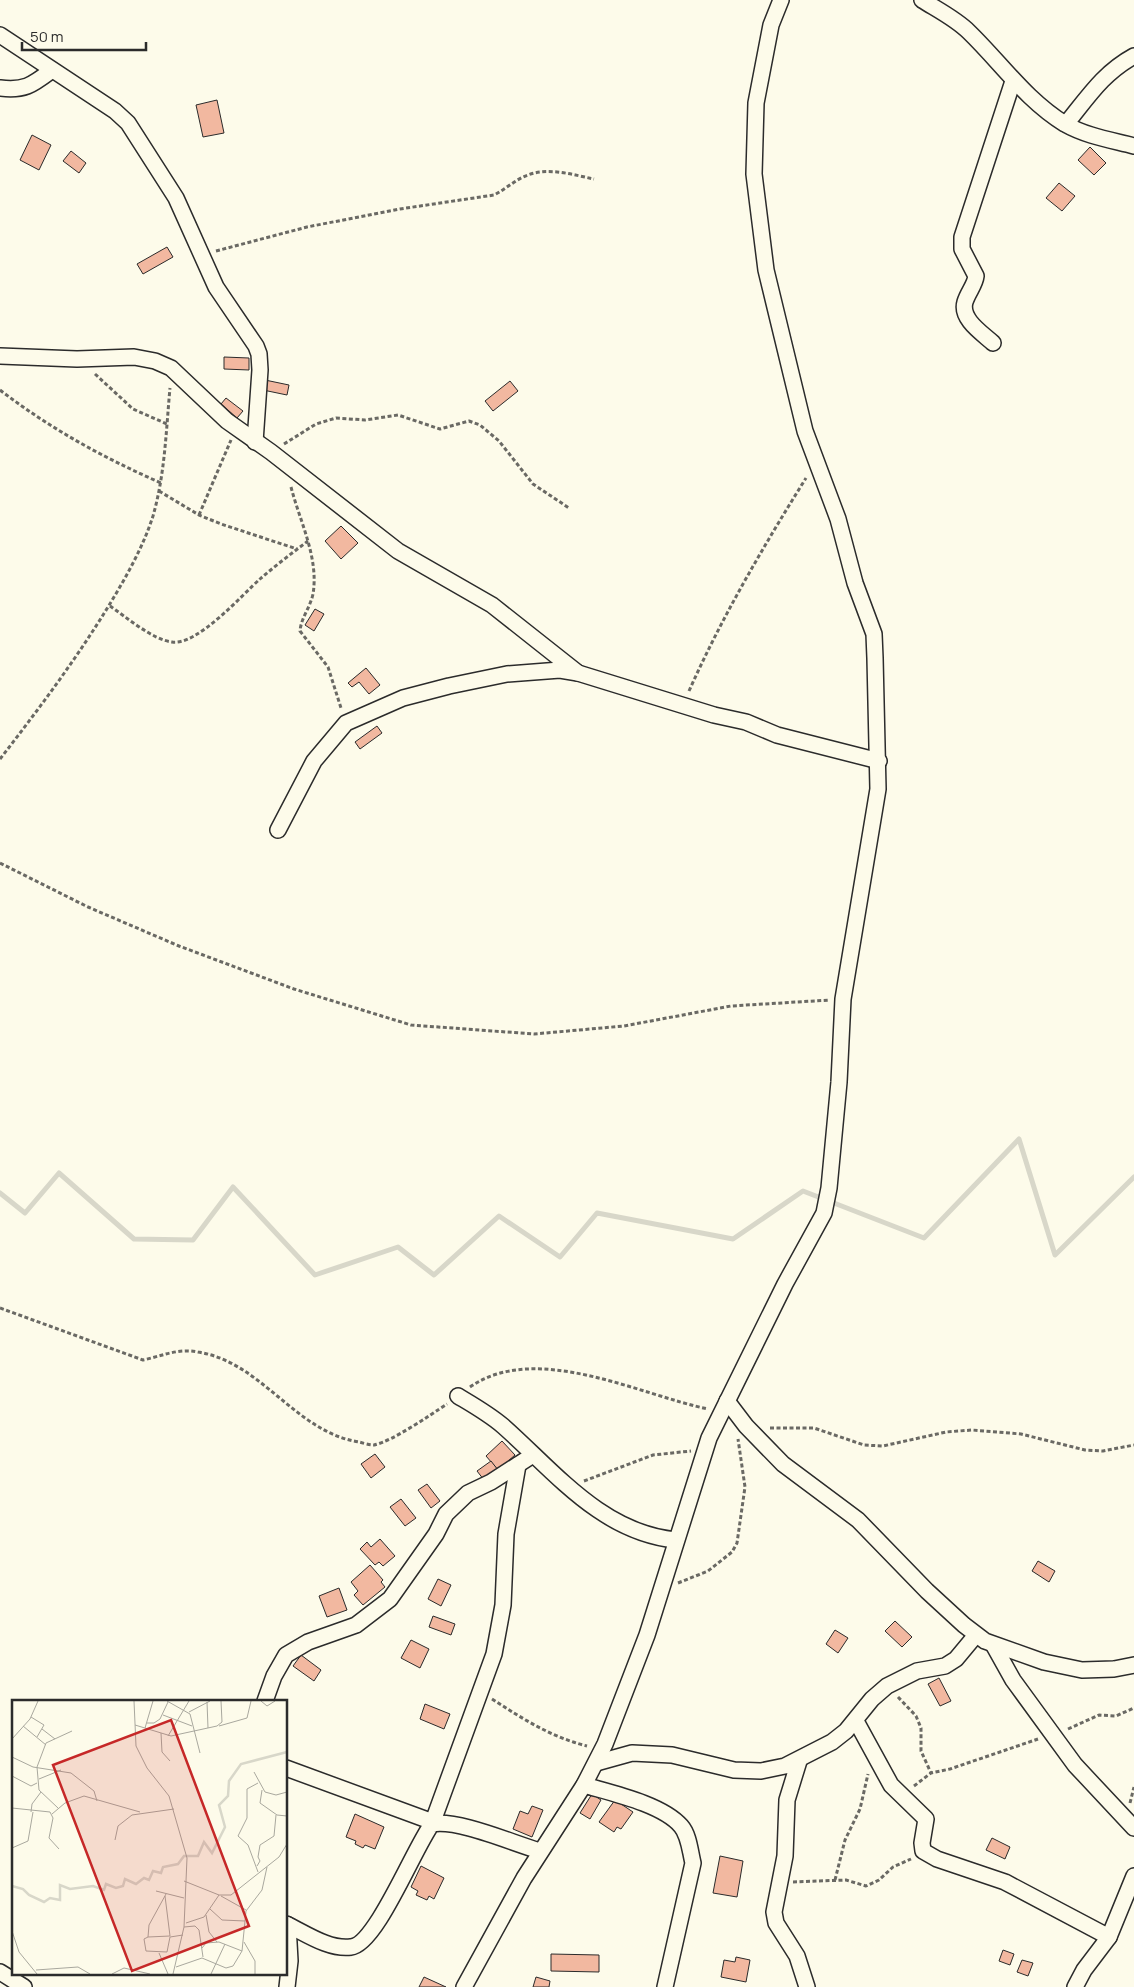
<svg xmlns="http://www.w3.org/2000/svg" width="1134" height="1987" font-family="Manrope,sans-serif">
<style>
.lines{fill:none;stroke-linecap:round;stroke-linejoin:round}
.stream{stroke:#d8d7c9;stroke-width:5}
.building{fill:#f2b8a0;stroke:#2b2b2b}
.minor-casing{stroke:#2b2b2b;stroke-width:18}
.path{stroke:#6a6964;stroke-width:3;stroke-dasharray:4 2.5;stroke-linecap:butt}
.minor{stroke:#fdfbea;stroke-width:15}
.inset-river{fill:none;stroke:#d8d7c9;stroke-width:2.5}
.inset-road{fill:none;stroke:#a9a89e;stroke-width:1}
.view{fill:#c62828;fill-opacity:0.15;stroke:#c62828;stroke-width:2.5}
.inset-edge{fill:none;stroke:#2b2b2b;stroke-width:2.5}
</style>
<rect width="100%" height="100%" fill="#fdfbea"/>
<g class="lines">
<polyline class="stream" points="0,1193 25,1213 59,1173 134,1239 193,1240 233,1187 315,1275 398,1247 434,1275 499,1216 560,1257 597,1213 733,1239 803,1191 924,1238 1019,1139 1055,1255 1134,1177"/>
</g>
<g class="building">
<polygon points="217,100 224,133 203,137 196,105"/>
<polygon points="32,135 51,145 39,170 20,160"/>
<polygon points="1090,147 1106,163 1094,175 1078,160"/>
<polygon points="71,151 86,163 79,173 63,161"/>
<polygon points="1059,183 1075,196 1062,211 1046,198"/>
<polygon points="167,247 173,257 143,274 137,264"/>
<polygon points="224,357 249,358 249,370 224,369"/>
<polygon points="265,380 289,385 287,395 263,390"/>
<polygon points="510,381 518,391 493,411 485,401"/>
<polygon points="226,398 243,411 237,418 221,404"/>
<polygon points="341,526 358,543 341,559 325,541"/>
<polygon points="315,609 324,614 314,631 305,625"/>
<polygon points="366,668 380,685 369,694 359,682 352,687 348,683"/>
<polygon points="377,726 382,733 360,749 355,742"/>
<polygon points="502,1441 515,1455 498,1470 486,1456"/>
<polygon points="375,1454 385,1467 371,1478 361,1464"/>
<polygon points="491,1461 498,1470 484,1480 477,1471"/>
<polygon points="427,1484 440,1501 431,1508 418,1490"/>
<polygon points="401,1499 416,1518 405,1526 390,1507"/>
<polygon points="380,1539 395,1556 383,1566 379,1562 375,1565 360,1549 367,1542 371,1547"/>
<polygon points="1038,1561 1055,1571 1049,1582 1032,1571"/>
<polygon points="370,1565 383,1580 381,1582 385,1587 363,1605 354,1595 358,1591 351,1582"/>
<polygon points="438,1579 451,1585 441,1606 428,1599"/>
<polygon points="339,1588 347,1610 327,1617 319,1596"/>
<polygon points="433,1616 455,1624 451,1635 429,1627"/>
<polygon points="895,1621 912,1637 902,1647 885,1631"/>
<polygon points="835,1630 848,1638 838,1653 826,1644"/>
<polygon points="411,1640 429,1649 420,1668 401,1658"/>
<polygon points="301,1655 321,1670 314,1681 293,1666"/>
<polygon points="939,1678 951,1701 940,1706 928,1684"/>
<polygon points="425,1704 450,1714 444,1729 420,1719"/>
<polygon points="592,1794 601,1800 590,1819 580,1813"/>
<polygon points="615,1800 633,1812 621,1829 617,1827 614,1832 599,1822"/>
<polygon points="532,1806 543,1810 532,1837 513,1829 520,1811 528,1814"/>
<polygon points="355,1814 384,1827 375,1849 365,1845 363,1848 355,1844 356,1841 346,1837"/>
<polygon points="992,1838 1010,1847 1005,1859 986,1850"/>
<polygon points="720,1856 743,1861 737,1897 713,1893"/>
<polygon points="421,1866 444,1878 434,1899 429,1896 427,1900 416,1895 418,1891 411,1887"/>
<polygon points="1003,1950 1014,1954 1010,1965 999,1961"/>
<polygon points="551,1954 599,1955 599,1972 551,1971"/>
<polygon points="736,1957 750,1960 746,1982 721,1977 724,1960 735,1962"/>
<polygon points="1022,1960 1033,1963 1028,1976 1017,1972"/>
<polygon points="424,1977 446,1987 419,1987"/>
<polygon points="536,1977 550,1981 549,1987 533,1987"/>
</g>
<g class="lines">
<g class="minor-casing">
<g id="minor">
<path d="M922 0C938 10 956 19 969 32 1001 63 1026 100 1065 124 1086 136 1111 140 1134 146"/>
<polyline points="0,35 115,111 128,123 176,198 216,287 256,346 259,354 260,370 255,442"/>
<path d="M0 88C25 91 32 85 52 70"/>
<path d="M1066 124C1088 97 1103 73 1134 56"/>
<path d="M993 343C982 333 960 319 965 302 968 292 975 285 976 276L962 249V237L1013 81"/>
<polyline points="0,356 77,359 134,357 155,361 171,368 227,421 271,452 398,551 492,605 578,673"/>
<polyline points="278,830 314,761 346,723 403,698 449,686 507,674 560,670 578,673 714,715 746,722 777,735 879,761"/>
<path d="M458 1396C473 1405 489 1414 503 1426 555 1472 601 1532 675 1540"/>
<polyline points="727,1401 746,1426 783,1464 858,1520 927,1591 964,1625 985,1641 1044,1662 1082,1670 1114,1669 1134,1665"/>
<polyline points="994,1646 1013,1680 1075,1765 1134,1828"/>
<polyline points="265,1701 274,1676 286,1655 308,1642 356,1625 390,1599 436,1534 446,1514 468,1493 491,1482 533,1455"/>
<polyline points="856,1721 891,1785 926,1819 922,1843 923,1851 937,1859 1005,1882 1109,1937"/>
<polyline points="799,1761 787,1800 785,1856 774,1912 776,1923 797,1956 807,1987"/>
<polyline points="596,1763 632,1753 672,1755 734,1770 761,1771 785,1766 832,1742 846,1731 872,1699 887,1686 917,1671 945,1666 956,1659 976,1635"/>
<polyline points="286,1768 433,1822"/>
<path d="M584 1785C611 1793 662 1804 681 1826 689 1835 690 1851 693 1863L665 1987"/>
<polyline points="432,1824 494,1654 503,1605 506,1534 518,1465"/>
<path d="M286 1924C305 1933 329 1950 351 1947 376 1945 415 1846 432 1824 458 1819 512 1843 540 1851"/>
<polyline points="0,1972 24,1987"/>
<polyline points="287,1987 290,1961 288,1925"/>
<polyline points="464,1987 524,1878 584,1785 605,1744 647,1635 709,1438 785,1284 824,1213 829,1188 839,1082 843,999 878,789 875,658 874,634 855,583 838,519 805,431 766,270 754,174 756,103 771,25 781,0"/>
<polyline points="1075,1987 1084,1970 1109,1937 1134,1876"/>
</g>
</g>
<g class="path">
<path d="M216 251 307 227 400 209 494 195C506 189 516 179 528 175 549 167 574 175 594 179"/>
<polyline points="95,374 133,409 167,424"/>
<path d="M0 390C51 429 102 457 161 483"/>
<polyline points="284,444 316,424 336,418 365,420 398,415 440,429 469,421 480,425 499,441 533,484 569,508"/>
<path d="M291 487C300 522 319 558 313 594 310 608 301 618 300 631L328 667 341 708"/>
<polyline points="159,491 199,515 221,524 297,549"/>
<polyline points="199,515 231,440"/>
<path d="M110 606C126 617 153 640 172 642 197 646 242 595 260 579 275 566 292 553 308 541"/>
<path d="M689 691C722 617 763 547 806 478"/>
<path d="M0 759C45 701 89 642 125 578 136 558 146 538 153 516 165 474 166 431 170 388"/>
<polyline points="0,863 88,907 179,946 294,989 411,1025 534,1034 624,1026 731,1006 830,1000"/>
<path d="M0 1308 143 1360C162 1356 178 1348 198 1352 262 1362 295 1432 359 1442 363 1443 369 1445 374 1445 393 1441 430 1415 447 1404"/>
<path d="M470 1387C536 1341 640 1395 708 1409"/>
<polyline points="770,1428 814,1428 864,1445 883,1446 946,1432 972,1430 1021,1434 1085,1450 1103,1451 1134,1445"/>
<polyline points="584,1481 653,1455 691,1451"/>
<polyline points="678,1583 708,1571 732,1552 737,1543 745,1487 738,1439"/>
<polyline points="898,1697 916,1716 921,1728 921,1751 931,1773"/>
<path d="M492 1699C523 1719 551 1737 587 1746"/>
<polyline points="1068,1729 1099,1715 1116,1716 1134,1708"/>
<polyline points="914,1786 931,1773 950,1769 1038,1739"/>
<polyline points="1130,1803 1134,1787"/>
<polyline points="835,1880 845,1840 860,1809 868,1774"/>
<polyline points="793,1882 846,1880 866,1886 879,1880 893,1867 911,1859"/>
</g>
<use href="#minor" class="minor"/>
</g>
<g transform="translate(12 1700)">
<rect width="275" height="275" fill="#fdfbea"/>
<path class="inset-river" d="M0 186 11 189 17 195 32 202 38 198 48 200V185L58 189 81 186 92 190 94 184 104 188 111 186 113 179 124 184 132 178 137 180 141 171 149 173 151 167 166 164 172 156H186L192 142 200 153 213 127 207 105 216 96 217 81 229 64 275 52"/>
<path class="inset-road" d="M122 1 124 46 135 68 157 96 175 158 172 227 161 274M155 1 178 14 188 53M249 1 255 6 263 1M195 2 196 28M177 12 198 1M151 15 180 26M19 17 32 25 25 37M135 23H142L148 19 156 2M123 25 159 36 205 26 210 22 209 1M11 26 34 45M207 26 235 18 239 1M133 28 141 1M30 29 43 39M149 33 150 52 158 61M156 36 177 1M0 39 18 19 26 1M0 57 21 67 59 73 82 91 85 101M25 67 34 43 60 31M25 67 27 90 46 108M242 72 253 92 264 95 275 92M0 76 19 86 25 83M27 79 49 70M246 83 235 89V118L226 136 236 145 246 172M250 90 248 103 265 115 275 116M0 108 38 112 41 118 37 138 47 149M19 112 20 104 29 92M40 114 53 103 72 96 128 112M103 140 106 126 120 115 162 109M0 148 16 141 21 112M245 166 248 161 246 157 248 145 262 136 264 115M172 181 207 195H219L267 157 275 144M144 191 172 198M154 194 137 225 136 237 132 239 134 251 155 252 158 237 171 235M153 196 158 236M209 196 234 210M198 209 210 220 233 221M194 215 197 232 205 242M174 223 192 217 207 195M172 227 183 226 187 230 191 257M0 231 7 252 25 274M136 237 158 236M232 242 243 261V274M190 248 194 243 207 242 230 251M147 253 156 274M164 267 190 258 214 268 221 266 230 251 234 211 250 190 255 167M24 270 66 267 78 274M100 274 112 268 138 274M199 274 213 244"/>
<path class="view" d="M159 20 237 226 120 271 41 65Z"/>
<rect width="275" height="275" class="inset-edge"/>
</g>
<path d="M22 42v8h124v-8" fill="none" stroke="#2b2b2b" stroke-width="2.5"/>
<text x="30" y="42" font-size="15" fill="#2b2b2b" stroke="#fdfbea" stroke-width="4" paint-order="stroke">50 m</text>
</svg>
